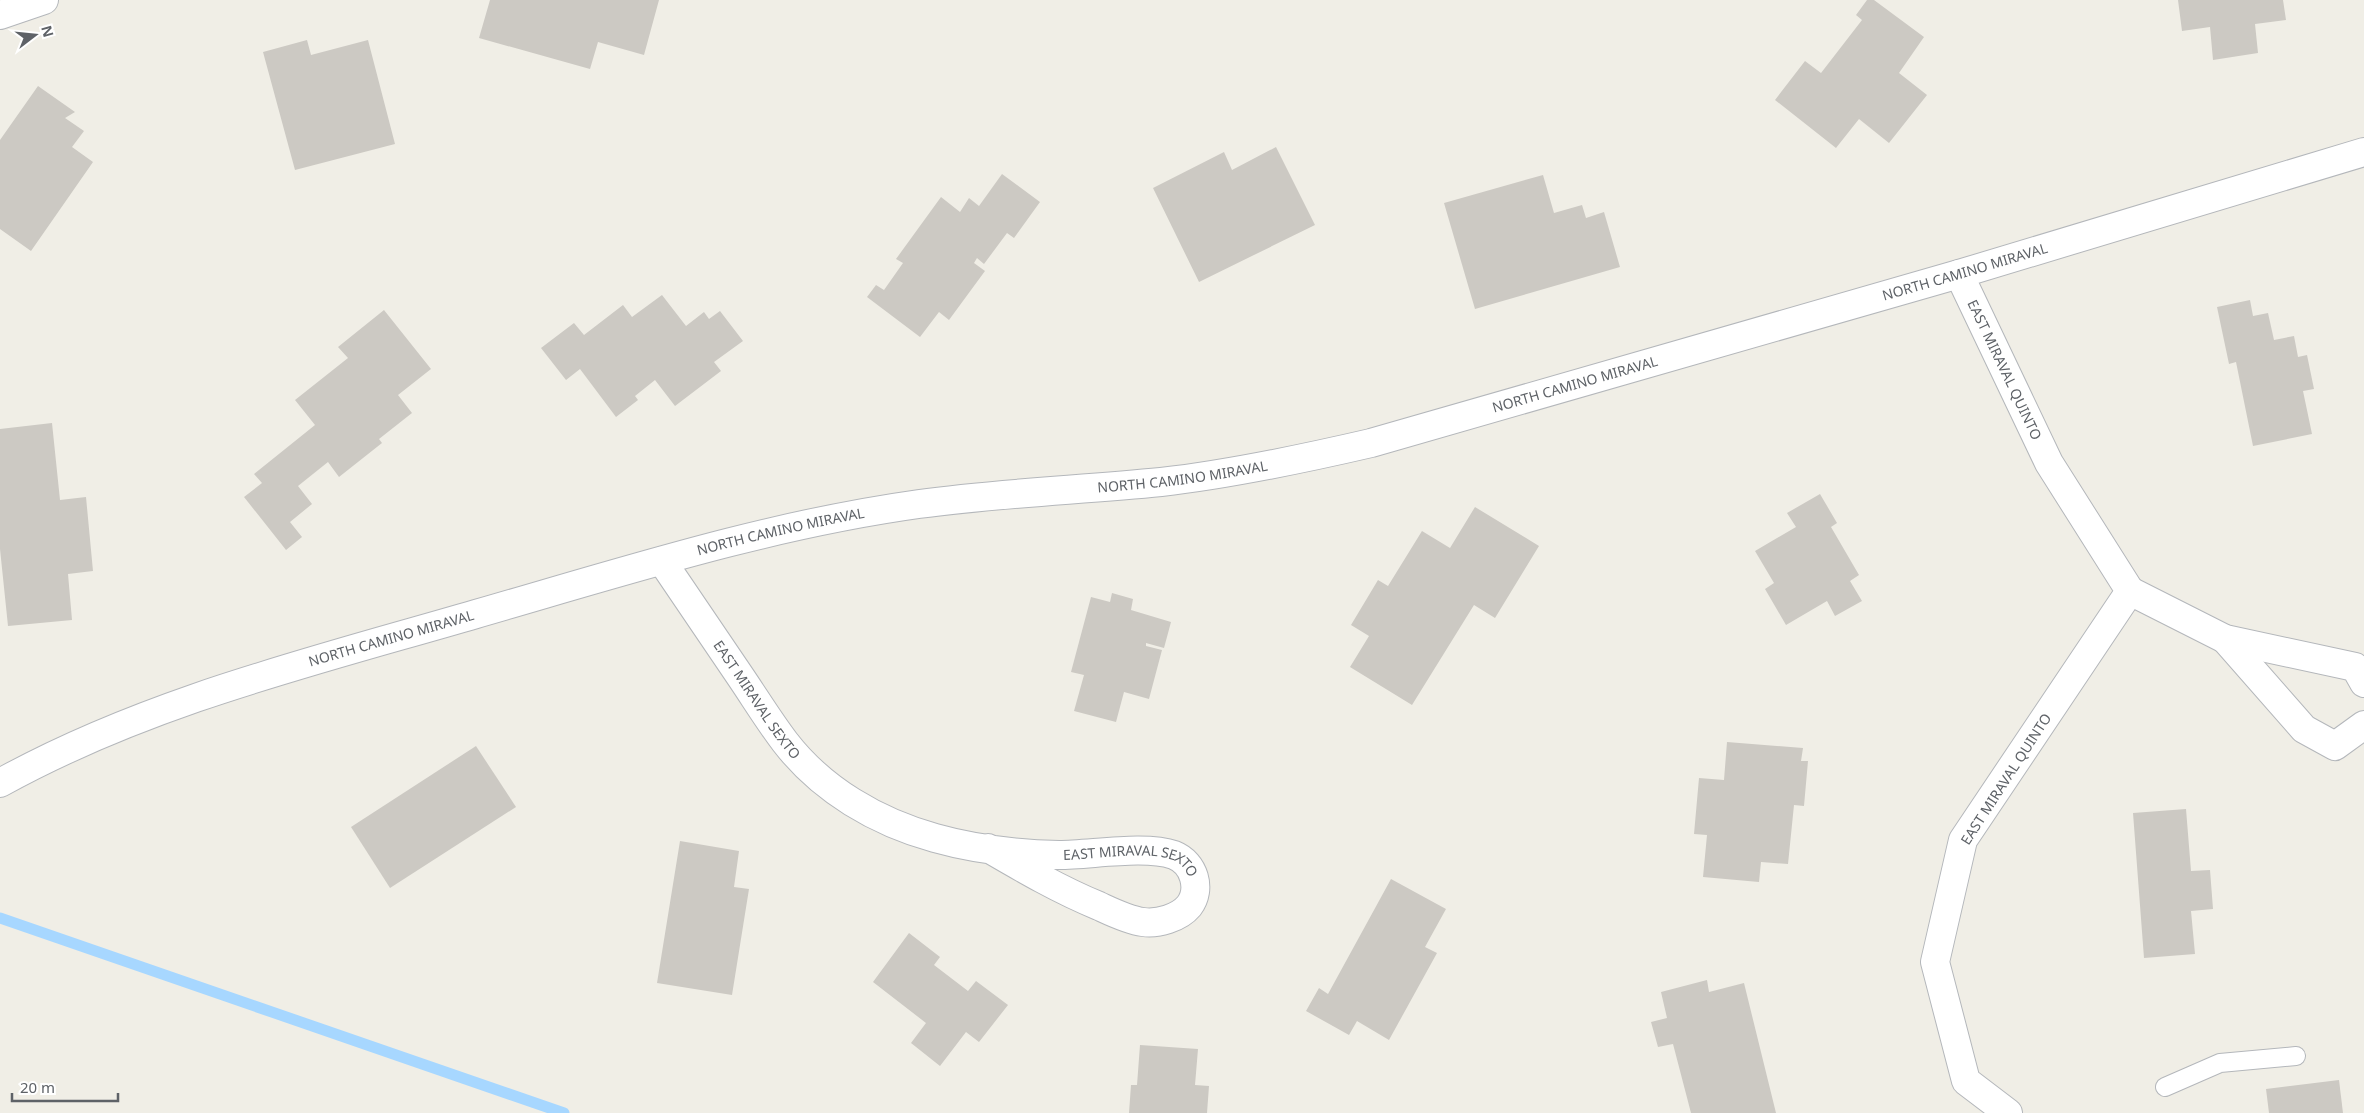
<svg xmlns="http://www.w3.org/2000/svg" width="2364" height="1113" font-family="'Noto Sans',sans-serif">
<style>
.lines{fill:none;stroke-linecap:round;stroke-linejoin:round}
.stream{stroke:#a7d7ff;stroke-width:11}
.building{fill:#ccc9c3}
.service-casing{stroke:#b4b7bb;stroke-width:20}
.minor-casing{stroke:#b4b7bb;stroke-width:30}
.service{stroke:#fff;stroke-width:18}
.minor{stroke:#fff;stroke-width:28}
.labels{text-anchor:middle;stroke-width:5;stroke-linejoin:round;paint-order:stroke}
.street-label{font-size:14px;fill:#5e6267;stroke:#fff}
</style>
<rect width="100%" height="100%" fill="#f0eee6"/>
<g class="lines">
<polyline class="stream" points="0,918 564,1113"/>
</g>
<g class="building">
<polygon points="490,0 659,0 644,55 598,42 590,69 479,38"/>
<polygon points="1867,0 1874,0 1924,37 1899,73 1927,95 1889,143 1859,119 1836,148 1775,100 1805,61 1821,73 1862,20 1856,15"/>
<polygon points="2178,0 2283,0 2286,20 2255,24 2258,53 2213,60 2210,27 2182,31"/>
<polygon points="307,40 311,55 368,40 395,144 295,170 263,52"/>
<polygon points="38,86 75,112 65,118 84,131 72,147 93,162 31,251 0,229 0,140"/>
<polygon points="1276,147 1315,225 1199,282 1153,188 1224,152 1232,170"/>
<polygon points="1002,174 1040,202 1014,238 1007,233 984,264 977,258 974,263 985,271 949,320 939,312 920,337 867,297 876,285 884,290 903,263 896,259 941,197 960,212 969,198 979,206"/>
<polygon points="1543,175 1554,213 1582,205 1586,218 1604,212 1620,267 1475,309 1444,203"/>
<polygon points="662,295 686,326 704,312 709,319 720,311 743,341 714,362 721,371 675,406 655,380 635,396 638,400 616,417 580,369 566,380 541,348 574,323 584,335 623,305 632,317"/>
<polygon points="2250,300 2253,316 2268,313 2274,340 2294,336 2298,357 2307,355 2314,389 2303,391 2312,434 2253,446 2236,362 2229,364 2217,307"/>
<polygon points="384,310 431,369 398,395 412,413 379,439 382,443 339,477 328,462 298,486 312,504 290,522 302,537 286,550 244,497 262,483 254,474 315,425 295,400 348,358 338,347"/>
<polygon points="52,423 60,500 86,497 93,571 68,574 72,620 8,626 0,549 0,429"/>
<polygon points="1820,494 1837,523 1831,527 1859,575 1850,581 1862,601 1835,616 1827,601 1786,625 1765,589 1774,583 1755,551 1796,527 1787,513"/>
<polygon points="1475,507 1539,546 1495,618 1474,605 1412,705 1350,667 1369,636 1351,625 1378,580 1388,586 1422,531 1450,548"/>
<polygon points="1112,593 1133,599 1131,610 1171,622 1164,648 1146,643 1146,646 1162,650 1149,699 1124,692 1116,722 1074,711 1084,675 1071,672 1091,597 1110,602"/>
<polygon points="1727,742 1803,748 1801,761 1808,761 1804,806 1794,805 1788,864 1761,862 1759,882 1703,877 1707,835 1694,834 1699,778 1724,780"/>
<polygon points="476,746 516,807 390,888 351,827"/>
<polygon points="2186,809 2191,871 2210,870 2213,909 2191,911 2195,954 2144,958 2133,813"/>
<polygon points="680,841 739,851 734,887 749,889 732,995 657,983"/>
<polygon points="1391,879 1446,909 1425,947 1437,953 1389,1040 1357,1021 1349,1035 1306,1011 1319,988 1328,994"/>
<polygon points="909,933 940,957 934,965 968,991 976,981 1008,1005 979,1042 966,1032 940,1066 911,1043 926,1023 873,982"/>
<polygon points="1707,980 1709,992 1744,983 1776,1113 1691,1113 1673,1044 1658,1047 1651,1022 1667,1018 1661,992"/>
<polygon points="1140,1045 1198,1049 1195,1085 1209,1086 1207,1113 1129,1113 1131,1085 1137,1085"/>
<polygon points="2339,1080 2343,1113 2269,1113 2266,1089"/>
</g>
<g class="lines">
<g class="service-casing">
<polyline id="service" points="2165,1087 2220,1063 2296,1056"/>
</g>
<g class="minor-casing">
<g id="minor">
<polyline points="0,15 44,0"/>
<path id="s1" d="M1959 274 2049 463 2130 591 1963 840 1935 962 1966 1081 2008 1113"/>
<path id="s2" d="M662 561C688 599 714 638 740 676 755 698 769 721 785 742 822 790 877 822 935 838 974 849 1017 854 1059 855 1091 855 1145 845 1174 855 1194 863 1202 889 1189 906 1179 918 1158 924 1143 922 1128 920 1112 912 1099 906 1060 890 1024 869 988 848"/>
<polyline points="2130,591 2225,639 2355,667 2364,683"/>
<polyline points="2225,639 2304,729 2335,746 2364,725"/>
<path id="s3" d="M0 783C148 701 315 661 476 614 622 572 768 525 919 504 999 493 1080 490 1161 482 1232 474 1302 459 1371 443L1959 274 2364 152"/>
</g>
</g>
<use href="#service" class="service"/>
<use href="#minor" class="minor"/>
</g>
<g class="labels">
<g class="street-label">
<text dy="5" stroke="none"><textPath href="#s3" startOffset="2038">NORTH CAMINO MIRAVAL</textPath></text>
<text dy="5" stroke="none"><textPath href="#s1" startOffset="106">EAST MIRAVAL QUINTO</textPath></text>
<text dy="5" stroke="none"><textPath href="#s3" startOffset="1632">NORTH CAMINO MIRAVAL</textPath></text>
<text dy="5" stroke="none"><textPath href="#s3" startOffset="1228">NORTH CAMINO MIRAVAL</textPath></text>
<text dy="5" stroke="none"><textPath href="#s3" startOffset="822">NORTH CAMINO MIRAVAL</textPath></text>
<text dy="5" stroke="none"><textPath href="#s3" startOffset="418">NORTH CAMINO MIRAVAL</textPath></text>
<text dy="5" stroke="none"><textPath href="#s2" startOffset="168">EAST MIRAVAL SEXTO</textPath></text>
<text transform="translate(2006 779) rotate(-57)" y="5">EAST MIRAVAL QUINTO</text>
<text dy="5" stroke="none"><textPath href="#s2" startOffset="600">EAST MIRAVAL SEXTO</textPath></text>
</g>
</g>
<g transform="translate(35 35) rotate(74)" stroke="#ffffff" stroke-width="4" paint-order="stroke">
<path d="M0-4L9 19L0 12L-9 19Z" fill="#5e6267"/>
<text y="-8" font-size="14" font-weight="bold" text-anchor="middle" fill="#5e6267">N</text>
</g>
<path d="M12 1093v8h106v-8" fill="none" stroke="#5e6267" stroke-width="2.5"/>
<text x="20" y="1093" font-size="15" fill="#5e6267" stroke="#ffffff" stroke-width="4" paint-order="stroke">20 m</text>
</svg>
